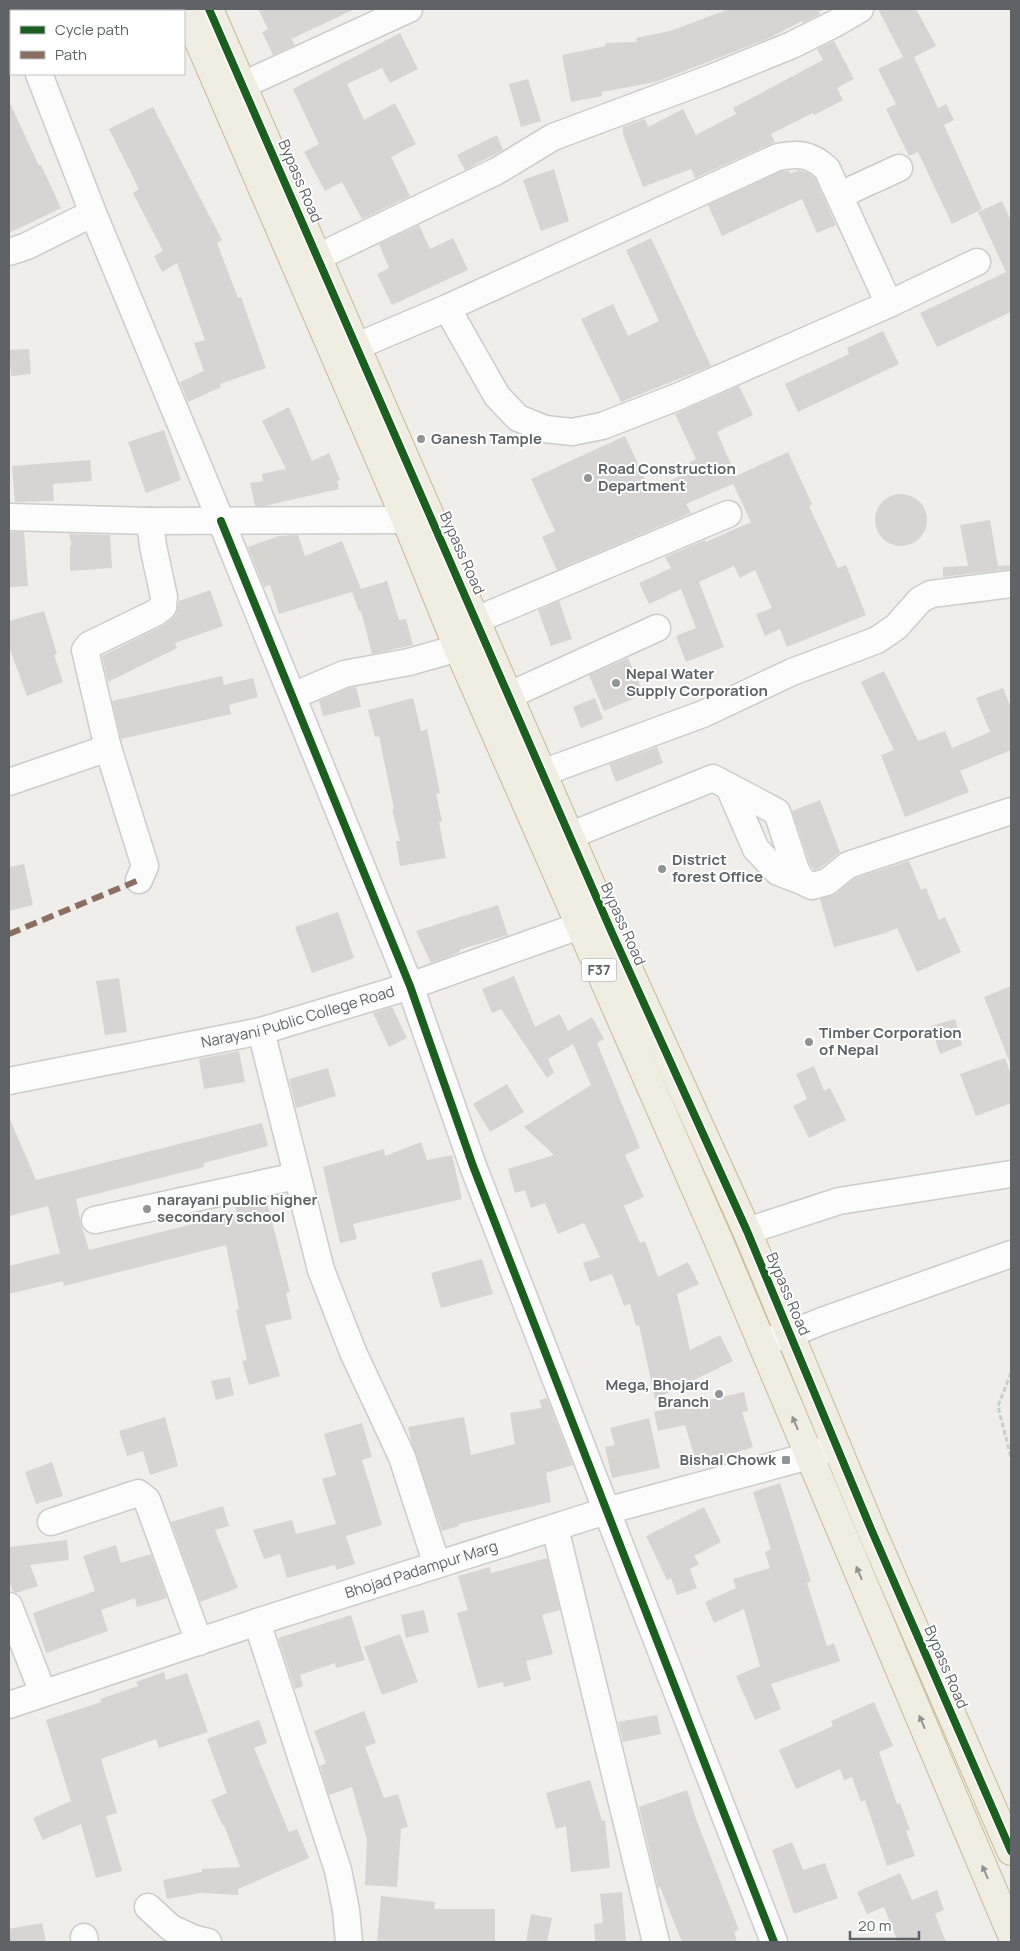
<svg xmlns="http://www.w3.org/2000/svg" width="1020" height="1951" font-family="Manrope,sans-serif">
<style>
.building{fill:#d6d5d3}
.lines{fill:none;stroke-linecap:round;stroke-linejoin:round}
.minor-casing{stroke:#cbcccc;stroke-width:29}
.highway-casing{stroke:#c8b996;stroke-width:30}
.path{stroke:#cacfcc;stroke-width:3;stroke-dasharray:5 2.5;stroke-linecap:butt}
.minor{stroke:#fdfcfc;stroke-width:26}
.highway{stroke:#f0ede3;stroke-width:28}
.quiet{stroke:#8d6e63;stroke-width:6;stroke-dasharray:12 6;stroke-linecap:butt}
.cycleway-casing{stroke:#fff;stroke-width:11}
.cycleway{stroke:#1b5e20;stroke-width:8}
.oneway{fill:#929393}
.poi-dot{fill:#919496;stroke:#fff;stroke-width:2}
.labels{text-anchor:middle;stroke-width:4;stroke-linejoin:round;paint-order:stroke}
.shield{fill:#fff;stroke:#8f9295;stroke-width:1}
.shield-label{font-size:14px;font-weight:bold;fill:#5f6368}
.street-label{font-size:15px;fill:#5f6368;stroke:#fff}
.poi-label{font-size:15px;font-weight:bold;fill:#5f6368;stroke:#fff;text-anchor:start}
</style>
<rect width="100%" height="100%" fill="#efeeea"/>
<g class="building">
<polygon points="258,9 355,9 291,39 295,45 273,55 262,32 268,29"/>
<polygon points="729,9 825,9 819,12 820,14 803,23 802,21 767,39 656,82 602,92 602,96 571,102 562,55 606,46 605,43 637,42 636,38 670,31"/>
<polygon points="878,9 916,9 936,46 914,57 938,108 946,104 954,120 944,125 982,209 952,224 918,152 909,156 886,109 896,104 878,69 903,57"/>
<polygon points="400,33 418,69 390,83 382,68 347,84 364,120 395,103 416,144 391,157 410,196 362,219 342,182 325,191 304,152 319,144 293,89"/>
<polygon points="834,41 854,79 837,88 843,100 814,115 813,113 771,134 775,142 695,178 691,169 643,187 623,134 623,127 645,119 648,127 683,109 696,135 736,114 733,108 823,60 817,49"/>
<polygon points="528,79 541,121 521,127 509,84"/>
<polygon points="9,101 39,166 41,165 61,208 9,233"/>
<polygon points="153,107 222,240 217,243 238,298 241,297 266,368 220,384 221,387 188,402 180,382 204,371 194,343 205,340 177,263 162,272 154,256 163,251 133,193 139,189 109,129"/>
<polygon points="497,135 503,150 465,170 457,155"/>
<polygon points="554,169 569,221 541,231 523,180"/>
<polygon points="799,170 808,173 815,178 836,225 817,233 802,199 722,236 708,205 782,171 789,171 790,174"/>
<polygon points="1002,201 1011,221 1011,312 937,347 920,313 1006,272 978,212"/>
<polygon points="419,225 430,249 453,238 468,270 392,305 377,274 389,268 379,244"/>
<polygon points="651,238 711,366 621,402 581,319 613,304 628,336 659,321 626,250"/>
<polygon points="883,331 899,364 798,412 785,384 849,354 847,348"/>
<polygon points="29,349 31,374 11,376 9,350"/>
<polygon points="739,386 753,415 717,432 736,476 788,452 812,504 809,506 838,568 846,565 866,615 787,647 780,629 765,636 756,614 772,608 755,570 740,578 734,566 699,582 724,647 686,662 676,636 696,628 681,589 649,604 639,583 671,568 665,557 705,540 706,542 751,522 733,484 686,504 691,513 557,570 542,537 555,531 531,479 625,436 650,490 693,470 690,462 696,459 675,414"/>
<polygon points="289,407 312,461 329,453 340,480 337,481 339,489 264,506 255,506 250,483 263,481 262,474 286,469 262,421"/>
<polygon points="164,430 181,480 146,493 128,442"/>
<polygon points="90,460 92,481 53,484 54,501 15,502 12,466"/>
<circle cx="901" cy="520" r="26"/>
<polygon points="990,520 998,566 1011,565 1011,569 943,577 943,567 968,566 960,525"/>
<polygon points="9,532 24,532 28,586 9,587"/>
<polygon points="69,534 110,535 112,568 70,571 70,545 72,545"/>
<polygon points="298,535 305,556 342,541 361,589 387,581 399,620 406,619 413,645 372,654 361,611 359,611 352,592 361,589 279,614 270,585 264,587 248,547 279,536"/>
<polygon points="210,590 223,626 175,643 177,648 108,682 102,656 164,625 176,615 179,601"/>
<polygon points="559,601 572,639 551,646 538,610"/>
<polygon points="44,611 57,654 54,655 63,682 27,696 9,647 9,621"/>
<polygon points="628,658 644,694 604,711 589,675"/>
<polygon points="884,671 918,741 945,731 952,748 990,732 976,698 1003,688 1011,708 1011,750 960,771 969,792 905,817 881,755 894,750 861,682"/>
<polygon points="222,676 224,685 253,678 258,697 229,705 231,714 121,739 112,701"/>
<polygon points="356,687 361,707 323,716 319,701 348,688"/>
<polygon points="413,698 421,731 427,729 440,793 436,794 442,821 439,822 446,858 400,866 396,841 400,841 392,809 394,809 379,736 375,737 368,710"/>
<polygon points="595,698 603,719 581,728 573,707"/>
<polygon points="657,747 663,763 616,782 609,764"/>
<polygon points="820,800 840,852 820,868 814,870 810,864 792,811"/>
<polygon points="909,861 921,890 926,888 939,920 945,917 961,952 917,972 897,928 886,933 834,947 820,899 836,894 855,878"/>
<polygon points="24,864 33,905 9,911 9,867"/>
<polygon points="498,905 508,935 459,950 460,952 431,963 416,931"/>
<polygon points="338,912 354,958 312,973 295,927"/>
<polygon points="514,976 535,1027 560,1014 568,1031 592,1017 604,1039 597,1043 640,1148 625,1155 644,1197 624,1206 640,1243 645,1241 658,1277 688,1262 699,1284 677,1294 690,1350 720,1335 733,1361 655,1399 639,1325 636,1326 630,1304 624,1306 612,1274 590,1282 583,1263 600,1257 584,1223 558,1234 545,1203 531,1208 525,1190 515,1193 508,1169 554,1155 524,1127 591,1085 573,1044 548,1059 554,1073 547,1078 501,1009 492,1013 482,989"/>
<polygon points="119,978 127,1032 105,1035 96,981"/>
<polygon points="1011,986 1011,1062 1010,1063 984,997"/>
<polygon points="392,1007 407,1038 389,1047 373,1013"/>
<polygon points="955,1019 962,1045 940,1054 931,1026"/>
<polygon points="239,1051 245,1082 204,1089 199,1059"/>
<polygon points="1005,1058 1011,1075 1011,1103 976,1116 960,1074"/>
<polygon points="814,1066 824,1091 830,1088 846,1120 809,1138 793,1106 807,1099 796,1074"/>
<polygon points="328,1068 336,1096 296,1108 289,1079"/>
<polygon points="507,1084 524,1112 490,1132 473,1104"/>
<polygon points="9,1117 36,1180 262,1123 268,1146 204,1163 204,1167 76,1199 81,1224 89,1250 237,1213 235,1205 266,1198 290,1292 286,1293 292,1319 265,1325 280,1376 249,1385 242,1361 247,1360 236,1310 239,1309 226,1245 64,1286 63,1281 9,1294 9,1266 60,1253 48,1206 9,1216"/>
<polygon points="421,1142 427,1160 452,1155 462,1199 353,1224 357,1239 340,1243 323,1167 384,1149 385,1156"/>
<polygon points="482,1259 493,1294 441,1308 431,1273"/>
<polygon points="230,1377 234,1395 216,1400 211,1381"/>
<polygon points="744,1392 748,1411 742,1412 753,1447 697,1465 685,1425 658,1431 654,1412"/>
<polygon points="547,1398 573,1465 546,1473 551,1502 459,1524 459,1526 442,1531 411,1441 408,1427 464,1417 471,1455 515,1444 510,1413 542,1408 539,1400"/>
<polygon points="165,1417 178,1466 150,1475 143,1451 127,1456 119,1431"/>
<polygon points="649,1418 660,1468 612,1478 605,1447 615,1445 610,1428"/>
<polygon points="362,1423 372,1457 362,1460 382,1525 346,1536 355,1564 336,1570 335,1565 287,1578 280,1554 264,1559 253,1530 292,1520 296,1534 336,1524 322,1479 336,1475 324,1434"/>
<polygon points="52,1462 63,1496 36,1504 25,1472"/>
<polygon points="780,1483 811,1581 807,1583 827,1646 834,1643 840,1661 771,1684 781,1709 755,1720 736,1676 760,1666 744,1609 714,1623 705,1602 736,1588 733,1579 770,1568 765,1552 771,1549 753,1492"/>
<polygon points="223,1506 229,1526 215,1530 238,1588 200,1602 171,1522"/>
<polygon points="704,1507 721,1542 694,1556 699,1564 690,1569 697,1588 677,1595 671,1578 667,1580 646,1536"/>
<polygon points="67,1540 69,1560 30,1565 38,1586 16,1593 13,1592 9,1581 9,1547"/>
<polygon points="116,1545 121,1563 151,1554 167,1598 137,1607 135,1598 101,1610 108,1631 46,1653 33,1613 95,1591 83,1556"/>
<polygon points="547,1558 560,1610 542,1615 553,1654 526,1661 531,1680 504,1687 503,1682 478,1688 457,1613 468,1610 458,1576 490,1567 491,1573"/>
<polygon points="424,1610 429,1632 406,1638 401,1615"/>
<polygon points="351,1615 365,1660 336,1668 335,1663 300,1675 303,1686 295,1689 278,1638"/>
<polygon points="400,1634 418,1682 382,1695 364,1647"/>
<polygon points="164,1672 166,1680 187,1673 208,1732 159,1748 156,1739 101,1759 117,1813 106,1816 122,1871 96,1878 81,1824 43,1840 33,1818 71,1801 46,1720 101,1702 100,1699 138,1686 136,1682"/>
<polygon points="874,1702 893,1746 879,1752 897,1804 900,1803 910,1830 906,1831 915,1856 887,1866 865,1800 861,1802 852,1777 844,1780 840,1769 796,1789 779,1750 833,1726 831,1721"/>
<polygon points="364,1711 376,1743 365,1747 384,1798 398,1794 408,1827 401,1829 397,1887 365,1885 367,1840 352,1787 329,1795 320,1766 326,1763 314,1731"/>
<polygon points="657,1715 661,1734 623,1742 618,1722"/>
<polygon points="259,1720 267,1743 254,1748 289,1832 297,1829 309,1858 238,1889 239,1895 200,1893 167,1899 163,1880 202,1872 202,1869 240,1867 224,1825 223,1826 211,1800 227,1793 207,1739"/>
<polygon points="590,1780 602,1821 605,1820 610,1868 571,1872 566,1826 556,1829 546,1793"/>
<polygon points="687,1790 696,1819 739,1930 734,1932 737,1942 682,1942 660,1887 658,1887 639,1807"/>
<polygon points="792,1842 803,1870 825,1863 838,1898 794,1914 772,1850"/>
<polygon points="900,1873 912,1900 937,1890 944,1910 935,1914 946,1942 898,1942 884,1907 867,1914 857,1892"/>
<polygon points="622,1892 626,1942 595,1942 594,1924 603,1923 600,1894"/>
<polygon points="381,1896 435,1902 434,1909 495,1909 495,1942 377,1942"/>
<polygon points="531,1914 552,1918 547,1942 526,1942"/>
<polygon points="42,1923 46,1942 9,1942 9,1929"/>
</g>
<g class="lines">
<g class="minor-casing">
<g id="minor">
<polyline points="103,11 108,9"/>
<polyline points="9,56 11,55"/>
<polyline points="39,74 93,213 221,521 410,986 473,1166 774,1942"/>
<polyline points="243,85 409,9"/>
<polyline points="840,195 899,168"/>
<polyline points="9,252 27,246 93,213"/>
<polyline points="318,257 497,171 553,137 711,78 792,45 836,23 860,9"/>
<polyline points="447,308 497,396 518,418 545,429 572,432 602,426 677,397 889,304 977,262"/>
<path d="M355 347 447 308 778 157C800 153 811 154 827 169L889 304"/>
<polyline points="9,517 150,521 406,520"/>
<polyline points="456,627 476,620 728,514"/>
<polyline points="293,696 344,674 409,662 458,648"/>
<polyline points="508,696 657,628"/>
<polyline points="108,748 145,866 139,880"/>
<polyline points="542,773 703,714 792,672 877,640 896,627 920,600 931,594 1011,584"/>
<polyline points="9,782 108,748 85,650 89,645 155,613 163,607 164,597 153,546 150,521"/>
<polyline points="729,787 756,849 778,872 802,881"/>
<polyline points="569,836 713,778 777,812 796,870 802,881 812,886 827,882 848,865 1011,811"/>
<polyline points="261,1031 321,1270 353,1352 402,1457 437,1565"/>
<path id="s1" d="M9 1081 261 1031 410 986 579 926"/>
<polyline points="95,1220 296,1176"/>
<polyline points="747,1231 839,1201 1011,1174"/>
<polyline points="762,1342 790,1334 822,1321 1011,1254"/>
<polyline points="51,1522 138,1493 147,1500 199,1642"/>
<polyline points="555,1528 656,1942"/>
<polyline points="9,1606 43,1693"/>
<polyline points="257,1622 338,1870 346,1910 349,1942"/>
<path id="s2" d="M9 1705 257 1622 606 1511 809 1456 837 1445"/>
<polyline points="148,1907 171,1928 195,1939 208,1942"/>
<polyline points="84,1937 85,1942"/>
</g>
</g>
<g class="highway-casing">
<g id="highway">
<polyline points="185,9 406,520 458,648 720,1244 1011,1933"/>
<polyline points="209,9 612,933 747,1231 871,1529 1011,1851"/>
</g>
</g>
<polyline class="path" points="1011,1373 998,1406 1011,1458"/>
<use href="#minor" class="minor"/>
<use href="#highway" class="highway"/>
<polyline class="quiet" points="9,934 139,880"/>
<g class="cycleway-casing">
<g id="cycleway">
<polyline points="209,9 612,933 747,1231 871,1529 1011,1851"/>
<polyline points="221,521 410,986 473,1166 774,1942"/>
</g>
</g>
<use href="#cycleway" class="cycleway"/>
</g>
<defs><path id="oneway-solid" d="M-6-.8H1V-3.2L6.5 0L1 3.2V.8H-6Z" transform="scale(1.25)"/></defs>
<g class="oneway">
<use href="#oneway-solid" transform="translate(795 1423) rotate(-113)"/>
<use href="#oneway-solid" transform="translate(859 1573) rotate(-113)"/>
<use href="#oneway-solid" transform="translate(922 1722) rotate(-113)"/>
<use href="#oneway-solid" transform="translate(985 1872) rotate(-113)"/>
</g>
<g class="poi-dot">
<circle cx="421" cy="439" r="5"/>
<circle cx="588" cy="478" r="5"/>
<circle cx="616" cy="683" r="5"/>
<circle cx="662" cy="869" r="5"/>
<circle cx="809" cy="1042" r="5"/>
<circle cx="147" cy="1209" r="5"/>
<circle cx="719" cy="1394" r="5"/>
<rect x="781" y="1455" width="10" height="10" rx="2.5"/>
</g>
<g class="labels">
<rect class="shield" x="581.5" y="958.5" width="35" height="23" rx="4"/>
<g class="shield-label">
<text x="599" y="975">F37</text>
</g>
<g class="street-label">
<text transform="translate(300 181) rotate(67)" y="5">Bypass Road</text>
<text transform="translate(462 553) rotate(66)" y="5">Bypass Road</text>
<text transform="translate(623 924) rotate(66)" y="5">Bypass Road</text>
<text dy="5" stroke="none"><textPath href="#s1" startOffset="296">Narayani Public College Road</textPath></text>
<text transform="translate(788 1294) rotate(67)" y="5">Bypass Road</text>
<text dy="5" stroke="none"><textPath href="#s2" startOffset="434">Bhojad Padampur Marg</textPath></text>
<text transform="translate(946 1667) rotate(67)" y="5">Bypass Road</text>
</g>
<g class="poi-label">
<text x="431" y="444">Ganesh Tample</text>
<text x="598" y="474">Road Construction<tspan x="598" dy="17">Department</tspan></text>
<text x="626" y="679">Nepal Water<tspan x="626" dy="17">Supply Corporation</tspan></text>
<text x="672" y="865">District<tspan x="672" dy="17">forest Office</tspan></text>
<text x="819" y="1038">Timber Corporation<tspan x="819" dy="17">of Nepal</tspan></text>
<text x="157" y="1205">narayani public higher<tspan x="157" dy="17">secondary school</tspan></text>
<text x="709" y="1390" text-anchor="end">Mega, Bhojard<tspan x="709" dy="17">Branch</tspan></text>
<text x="776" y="1465" text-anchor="end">Bishal Chowk</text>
</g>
</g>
<rect width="1020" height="1951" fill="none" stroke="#5f6368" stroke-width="20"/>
<rect x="10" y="10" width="175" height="65" fill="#ffffff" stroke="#bfc1c3"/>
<rect x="20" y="26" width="25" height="8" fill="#1b5e20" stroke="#bfc1c3"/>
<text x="55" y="35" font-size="15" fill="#5f6368">Cycle path</text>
<rect x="20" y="51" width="25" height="8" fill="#8d6e63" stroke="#bfc1c3"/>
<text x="55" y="60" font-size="15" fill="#5f6368">Path</text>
<path d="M850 1931v8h69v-8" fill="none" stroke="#5f6368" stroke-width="2.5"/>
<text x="858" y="1931" font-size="15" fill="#5f6368" stroke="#ffffff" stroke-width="4" paint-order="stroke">20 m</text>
</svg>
